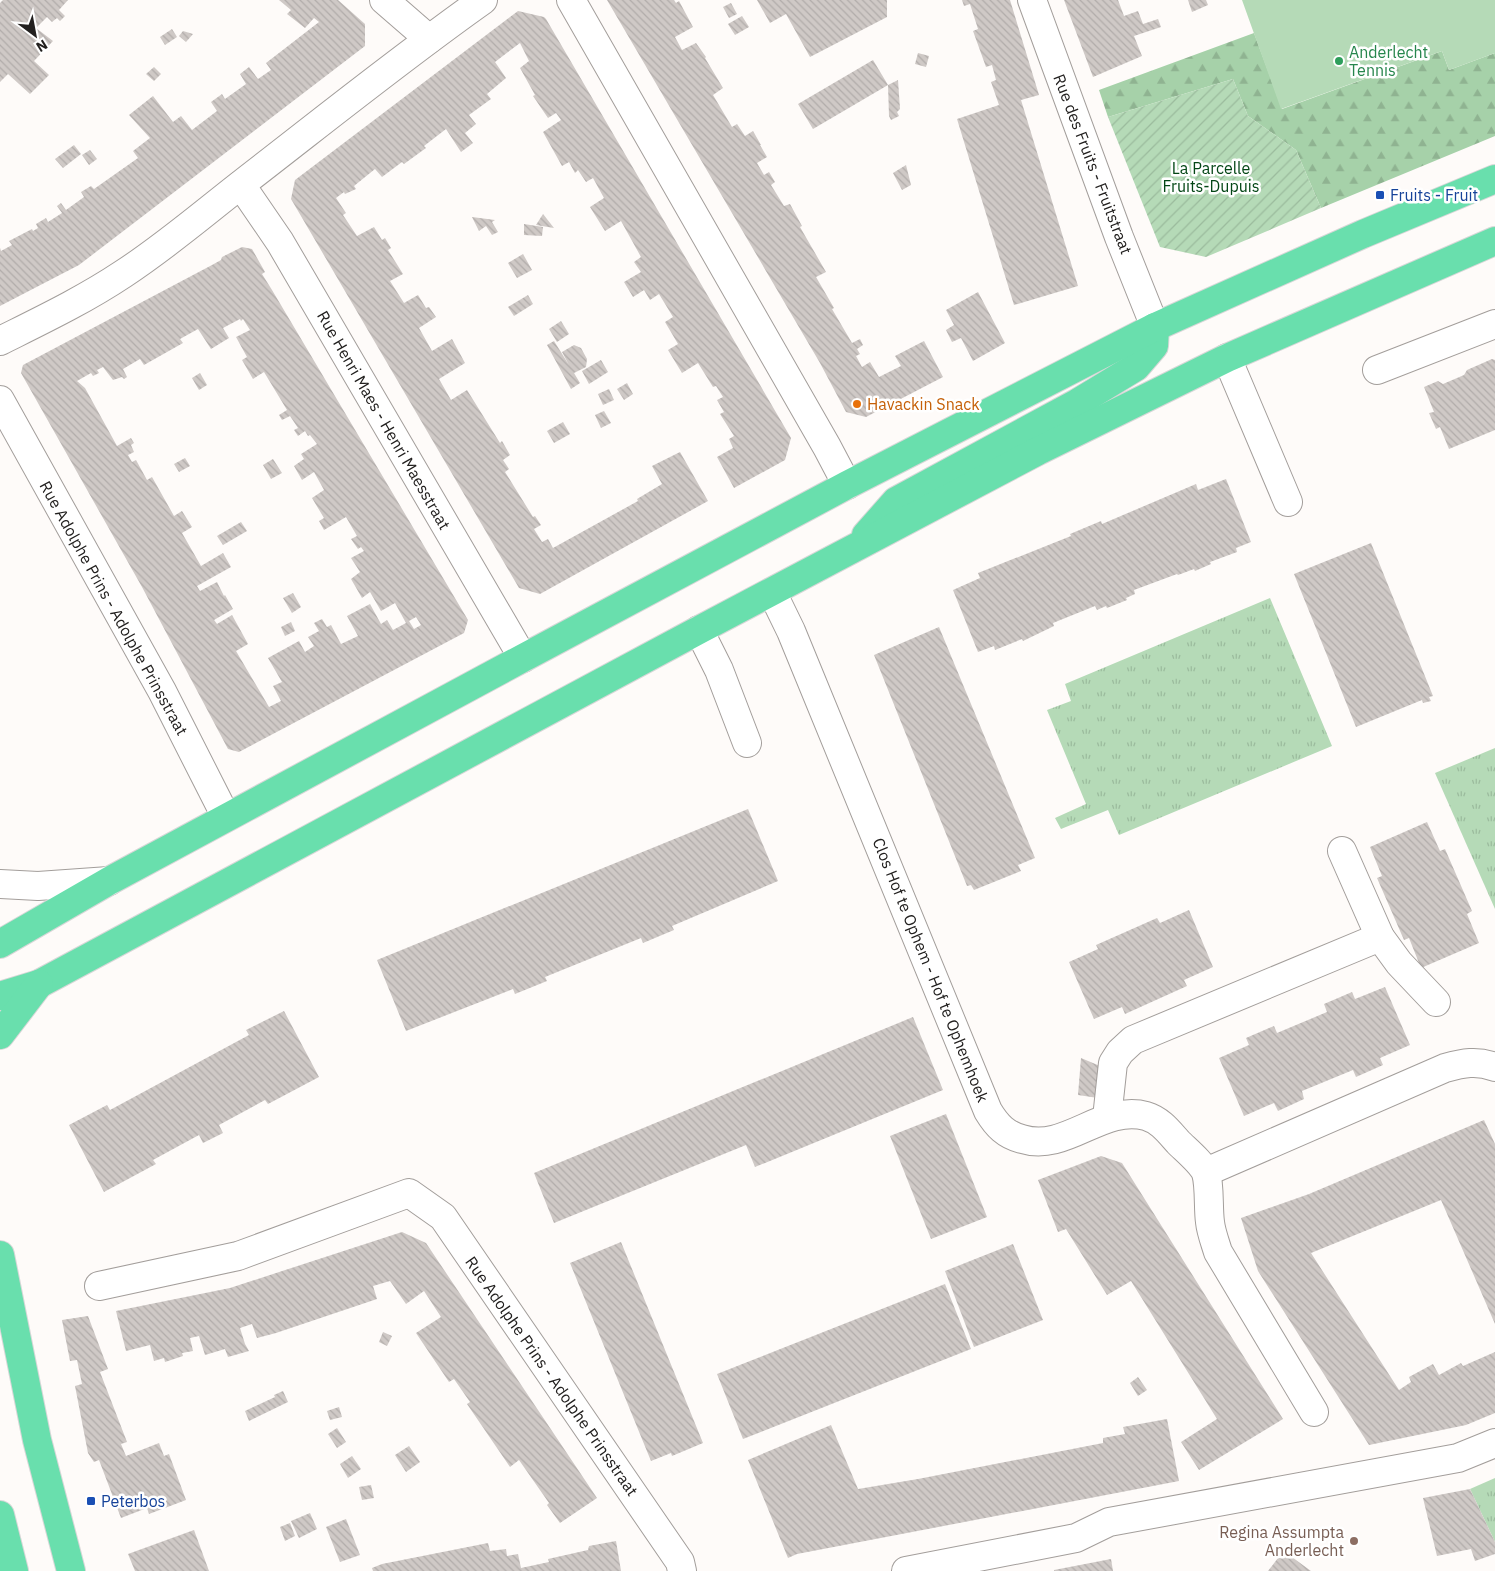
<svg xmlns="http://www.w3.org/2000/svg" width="1495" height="1571" font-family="'IBM Plex Sans',sans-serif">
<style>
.grass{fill:url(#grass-tufts)}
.forest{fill:url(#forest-firs)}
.garden{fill:url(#garden-furrows)}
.pitch{fill:#b5dab7}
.building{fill:url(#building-back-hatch);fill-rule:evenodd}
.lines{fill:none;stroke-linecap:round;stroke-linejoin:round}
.minor-casing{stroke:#a39e9b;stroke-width:30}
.major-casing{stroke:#d7d7d7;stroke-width:30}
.minor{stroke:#fff;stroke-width:28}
.major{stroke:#69dfad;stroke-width:28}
.leisure-dot{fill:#2e9e5b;stroke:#fff;stroke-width:2}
.transit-dot{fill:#1a4fb4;stroke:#fff;stroke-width:2}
.food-dot{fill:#e8710a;stroke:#fff;stroke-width:2}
.education-dot{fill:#8d6e63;stroke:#fff;stroke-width:2}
.labels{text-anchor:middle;stroke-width:5;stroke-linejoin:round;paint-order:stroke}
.leisure-label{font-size:16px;fill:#27864d;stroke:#fff;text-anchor:start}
.street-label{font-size:16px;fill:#22201f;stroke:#fff}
.park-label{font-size:16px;fill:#034615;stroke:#fff}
.transit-label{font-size:16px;fill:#164399;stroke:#fff;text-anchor:start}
.food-label{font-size:16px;fill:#c56008;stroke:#fff;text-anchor:start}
.education-label{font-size:16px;fill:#785e54;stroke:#fff;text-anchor:end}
</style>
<defs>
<pattern id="grass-tufts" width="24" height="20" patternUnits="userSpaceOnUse" patternTransform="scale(1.25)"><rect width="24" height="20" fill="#b5dab7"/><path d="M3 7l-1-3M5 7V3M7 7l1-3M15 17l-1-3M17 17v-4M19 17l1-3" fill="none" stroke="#9bbb9d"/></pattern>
<pattern id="forest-firs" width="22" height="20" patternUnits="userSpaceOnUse" patternTransform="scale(1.25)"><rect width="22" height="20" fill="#a6d1a9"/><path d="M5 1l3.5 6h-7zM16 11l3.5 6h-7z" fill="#8fb391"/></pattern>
<pattern id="garden-furrows" width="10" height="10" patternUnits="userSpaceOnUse" patternTransform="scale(1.25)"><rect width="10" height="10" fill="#b5dab7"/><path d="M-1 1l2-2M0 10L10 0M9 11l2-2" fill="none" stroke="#9bbb9d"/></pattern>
<pattern id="building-back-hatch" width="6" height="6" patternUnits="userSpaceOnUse" patternTransform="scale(1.25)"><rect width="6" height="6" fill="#cfc9c6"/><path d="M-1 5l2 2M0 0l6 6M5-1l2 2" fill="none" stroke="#b1acaa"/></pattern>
</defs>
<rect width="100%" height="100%" fill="#fefbf9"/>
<g class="grass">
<polygon points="1270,598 1332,746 1119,835 1108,810 1061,829 1055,818 1086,804 1047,710 1071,701 1065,684"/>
<polygon points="1495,748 1495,909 1435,773"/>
<polygon points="1495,1478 1495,1542 1470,1489"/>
</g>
<polygon class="forest" points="1254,33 1282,109 1442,51 1449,70 1495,53 1495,136 1321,208 1296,150 1248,116 1233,79 1108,117 1099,90"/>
<polygon class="garden" points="1233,79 1248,116 1296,150 1321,208 1206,257 1160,247 1108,117"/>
<polygon class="pitch" points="1242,0 1495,0 1495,53 1449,70 1442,51 1281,109"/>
<g class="building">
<polygon points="3,0 68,0 59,10 65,16 60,21 57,18 52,22 47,17 36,28 53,41 34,61 49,75 30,94 8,74 0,82 0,3"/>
<polygon points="279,0 338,0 365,24 365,46 79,265 0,306 0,248 1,251 12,245 9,241 32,229 33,231 38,228 36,224 46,218 48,222 62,213 57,206 61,203 66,210 84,197 81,192 91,186 94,189 138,158 133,151 150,138 129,115 153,96 173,122 181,116 192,130 217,111 211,102 222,94 225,99 246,84 240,74 249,67 258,79 271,70 266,63 319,22 314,18 305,28 287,14 291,10"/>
<polygon points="607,0 674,0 676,3 679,1 693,27 675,37 682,50 696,43 706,57 705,58 723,88 713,95 732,127 737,124 745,136 753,131 761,145 760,145 767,157 757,163 764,175 769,172 775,182 771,185 784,206 790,204 802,226 800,227 826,272 816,277 834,308 832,309 852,343 860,339 863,345 857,349 860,354 856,356 862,367 870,362 879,377 901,366 895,356 924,341 943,377 866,417 846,412 820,363"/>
<polygon points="757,0 887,0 887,17 810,57 786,14 770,23"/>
<polygon points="962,0 1010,0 1039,95 1021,100 1078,286 1014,305 957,119 999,105 991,82 996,80 992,65 986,67 973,31 978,29 970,4 964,6"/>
<polygon points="1064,0 1118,0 1124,16 1138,11 1143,24 1158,19 1161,27 1134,36 1142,56 1093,77"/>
<polygon points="1188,0 1206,0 1208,5 1192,12"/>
<polygon points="731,3 737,14 729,18 723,7"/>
<polygon points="518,11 544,17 546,19 791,438 785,460 734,488 717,457 733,448 729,439 734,436 720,414 724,412 717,400 723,397 716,386 713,387 698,363 682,373 668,350 678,344 665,322 673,317 659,294 650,300 644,290 633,297 624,282 641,272 634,262 641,257 621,221 605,231 590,207 604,198 593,178 586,182 578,170 575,173 569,162 562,166 543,132 561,120 556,113 548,118 533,96 535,95 520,68 529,61 520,43 495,62 506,78 487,94 491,99 469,115 476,124 465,133 473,143 461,152 446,129 424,146 426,148 404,164 402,162 382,177 375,169 354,186 356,189 345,194 344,192 336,198 346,213 343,215 357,236 374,227 382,240 385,238 391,248 388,250 403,274 390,281 404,303 418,295 426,308 429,307 436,317 419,328 432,351 452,339 465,363 439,379 451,400 467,390 500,443 502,441 510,455 503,460 509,469 505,472 533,517 535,516 541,525 534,529 542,542 548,539 553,548 638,501 637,499 662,484 652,466 680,452 708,501 540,594 519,588 291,199 295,180"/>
<polygon points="742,16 749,27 735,35 728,24"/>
<polygon points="172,29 177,37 165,45 160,37"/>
<polygon points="183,31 193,34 186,42 179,36"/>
<polygon points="918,53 929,56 926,67 915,64"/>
<polygon points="873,60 888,85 813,129 798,104"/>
<polygon points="154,67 161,74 154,81 146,74"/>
<polygon points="898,80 900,109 897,112 899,116 891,120 889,116 888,85"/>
<polygon points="74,145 81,154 63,168 55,159"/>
<polygon points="90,150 97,159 89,165 82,155"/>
<polygon points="906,165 911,185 902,190 893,173"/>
<polygon points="543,214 554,228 536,225"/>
<polygon points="472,217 495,220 492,222 498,232 492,235 486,226 479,231"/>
<polygon points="524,224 543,227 542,236 524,235"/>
<path d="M242 247 252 249 265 272 262 274 272 290 468 620 464 633 239 752 228 749 142 587 21 373 23 365 212 265 221 260 222 257ZM240 319 241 321 243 319 250 330 236 337 247 357 242 360 253 379 264 372 287 410 279 415 282 420 290 416 298 428 294 430 298 436 305 431 308 436 310 435 317 444 301 454 304 459 294 466 302 480 314 472 324 490 312 498 324 518 319 521 324 530 346 517 357 536 351 539 358 549 361 547 364 551 351 558 360 572 351 579 362 598 370 592 381 611 395 603 406 623 393 630 387 620 381 624 370 604 347 616 358 636 341 644 331 625 327 627 322 619 314 623 319 631 308 637 314 646 305 652 299 641 268 658 282 682 273 686 281 701 269 707 236 651 248 644 232 615 217 624 214 620 233 609 225 595 224 596 217 582 200 591 197 586 231 567 223 553 201 566 182 533 192 527 182 511 174 516 152 477 147 480 136 460 132 462 128 455 134 452 131 445 134 443 131 438 117 446 85 388 77 381 91 373 93 376 99 373 97 370 103 367 113 380 122 377 124 379 127 377 123 369 140 359 144 365 183 343 180 339 198 329 211 349 229 338 223 328ZM416 617 421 625 414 629 409 621Z"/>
<polygon points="523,254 532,270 517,278 508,263"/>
<polygon points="978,292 1005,343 973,361 961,338 952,342 946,330 954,325 946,310"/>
<polygon points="528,295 533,304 514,316 508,307"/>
<polygon points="561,321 569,334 557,342 549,329"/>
<polygon points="554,341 569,365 562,352 574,345 581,348 587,359 586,367 574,373 580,383 571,389 547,345"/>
<polygon points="1492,359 1495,360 1495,430 1449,449 1440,427 1436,429 1429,413 1434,412 1424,387 1438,381 1443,384 1464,375 1467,370"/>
<polygon points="601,360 608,372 589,384 582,371"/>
<polygon points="200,373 207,385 199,390 192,378"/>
<polygon points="627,383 633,394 624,400 617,389"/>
<polygon points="609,389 614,400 603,405 598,394"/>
<polygon points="604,411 611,423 601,428 595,415"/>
<polygon points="563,422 570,434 554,443 547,431"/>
<polygon points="185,458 190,466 179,472 174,464"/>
<polygon points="273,459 282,473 271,479 263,465"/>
<polygon points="1226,479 1251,542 1236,548 1237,552 1210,562 1211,564 1195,571 1194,569 1178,575 1177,574 1134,590 1135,594 1126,598 1127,600 1107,608 1106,606 1097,610 1095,606 1053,623 1054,626 1023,641 1022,639 995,650 994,646 978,652 953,590 980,578 978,573 1071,536 1070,534 1101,521 1102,524 1196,484 1198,490"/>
<polygon points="241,522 247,531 223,545 217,536"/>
<polygon points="1371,543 1433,696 1429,697 1431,701 1423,703 1422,700 1356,727 1294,574"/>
<polygon points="293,593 301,607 292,613 283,598"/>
<polygon points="291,622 295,631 285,636 281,627"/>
<polygon points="939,627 1035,858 1018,865 1021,871 974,890 971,885 967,886 874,655"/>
<polygon points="748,809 778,881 672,926 674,930 643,943 641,938 545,977 547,981 515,994 513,989 406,1031 377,960"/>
<polygon points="1427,822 1440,851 1445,849 1472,911 1467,914 1479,943 1421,968 1409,938 1404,940 1377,878 1382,876 1370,847"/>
<polygon points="1189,910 1213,967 1184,980 1187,986 1125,1014 1122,1007 1094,1019 1069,962 1098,949 1096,945 1157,918 1160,923"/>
<polygon points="1385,987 1410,1045 1380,1058 1383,1065 1356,1077 1353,1070 1302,1091 1304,1099 1278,1111 1274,1103 1244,1116 1219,1058 1249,1045 1246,1038 1274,1026 1277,1033 1327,1012 1324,1004 1352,992 1355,999"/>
<polygon points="284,1011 319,1077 268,1104 265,1100 219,1125 223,1133 203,1143 199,1135 153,1160 156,1164 104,1192 69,1125 107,1105 110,1110 249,1035 246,1030"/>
<polygon points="913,1017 943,1090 755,1167 746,1145 554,1223 534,1173"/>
<polygon points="1081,1058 1100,1066 1098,1098 1078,1095"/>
<polygon points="946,1114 987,1217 931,1239 890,1136"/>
<polygon points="1484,1120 1495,1144 1495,1324 1441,1200 1311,1253 1399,1390 1411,1382 1409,1377 1433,1364 1439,1375 1461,1363 1463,1366 1495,1352 1495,1413 1466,1425 1369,1445 1258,1271 1241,1218 1309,1194"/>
<polygon points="1101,1156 1122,1163 1283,1419 1199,1470 1181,1442 1217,1419 1131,1281 1107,1295 1066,1229 1058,1232 1038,1180"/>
<polygon points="402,1232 426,1243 597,1498 560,1523 547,1505 549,1503 519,1460 510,1467 467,1404 470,1402 454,1379 449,1382 416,1333 441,1317 424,1291 406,1304 390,1281 373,1286 377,1299 276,1333 257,1338 252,1324 240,1328 245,1344 249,1351 228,1357 225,1349 205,1355 199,1336 190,1338 193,1351 182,1353 183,1356 165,1362 164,1358 154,1361 150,1345 126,1351 116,1311 230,1288"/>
<polygon points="621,1242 703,1443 672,1456 671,1453 651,1461 570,1263"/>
<polygon points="1013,1244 1043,1320 974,1347 945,1271"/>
<polygon points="945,1284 971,1349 743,1439 717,1374"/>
<polygon points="88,1316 108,1369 100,1372 127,1442 121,1444 126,1456 159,1443 164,1456 169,1454 186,1500 149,1514 147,1508 121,1518 99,1460 94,1462 88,1453 75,1386 82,1384 77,1360 70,1361 62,1320"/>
<polygon points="383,1332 392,1336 387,1346 379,1342"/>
<polygon points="1138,1377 1147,1390 1138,1396 1130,1383"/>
<polygon points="283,1391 288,1402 249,1421 245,1411 275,1397 274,1395"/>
<polygon points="339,1407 342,1417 330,1420 327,1411"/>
<polygon points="1167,1419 1179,1481 797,1554 788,1558 748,1460 831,1425 858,1489 918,1479 1103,1443 1103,1438 1125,1434 1123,1427"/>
<polygon points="337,1428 346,1442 337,1448 328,1434"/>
<polygon points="409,1446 420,1462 406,1472 395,1455"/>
<polygon points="352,1456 361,1469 348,1478 340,1464"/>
<polygon points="371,1485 374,1498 362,1500 359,1487"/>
<polygon points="1470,1489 1495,1542 1495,1554 1475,1561 1471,1549 1437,1556 1423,1498"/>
<polygon points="310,1513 317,1529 299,1538 291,1521"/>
<polygon points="346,1519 360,1555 340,1562 326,1527"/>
<polygon points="290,1523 295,1536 285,1541 280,1527"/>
<polygon points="194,1530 209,1571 135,1571 128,1554"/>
<polygon points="616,1541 621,1571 373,1571 372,1568 382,1564 488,1543 490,1551 506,1549 507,1556 518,1554 521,1568 549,1562 548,1559 588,1550 589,1546"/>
<polygon points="1285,1552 1311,1571 1268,1571 1281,1554 1283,1555"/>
<polygon points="1111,1559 1113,1571 1054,1571 1054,1570"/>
</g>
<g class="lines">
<g class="minor-casing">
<g id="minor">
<polyline points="384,0 429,39"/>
<polyline points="571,0 827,447 847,485"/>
<polyline points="1032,0 1119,237 1155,327"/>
<polyline points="241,185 280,242 523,658"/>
<path d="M0 341C42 320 84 300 123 274 166 246 204 213 244 182 323 121 401 58 483 0"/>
<polyline points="1227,358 1288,502"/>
<polyline points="1377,370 1495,324"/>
<polyline points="0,400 162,691 226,817"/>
<path d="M772 592 791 631 988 1111C997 1126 1006 1135 1022 1139 1066 1153 1102 1104 1146 1116 1160 1120 1169 1132 1178 1142 1186 1150 1202 1163 1206 1173 1210 1186 1208 1208 1210 1222 1211 1232 1215 1242 1218 1252L1314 1412"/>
<polyline points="699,630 719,670 747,743"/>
<polyline points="1342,851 1380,937 1399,963 1436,1002"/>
<polyline points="0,884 38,886 109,881"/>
<polyline points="1107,1118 1113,1063 1120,1052 1133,1040 1380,937"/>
<path d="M1206 1172 1445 1068C1463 1063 1477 1060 1495 1067"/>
<polyline points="99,1286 238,1256 409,1193 443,1217 680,1562 682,1571"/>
<polyline points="906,1571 1076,1538 1109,1522 1458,1458 1495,1443"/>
</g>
</g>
<g class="major-casing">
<g id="major">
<polyline points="866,535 896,501 1077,403 1136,367 1154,346 1155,327"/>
<polyline points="0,944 109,881 523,658 847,485 1155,327 1363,234 1495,179"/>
<polyline points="0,996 39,984 699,630 1038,451 1227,358 1495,241"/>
<polyline points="0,1035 39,984"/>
<polyline points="0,1255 37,1440 71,1571"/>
<polyline points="0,1515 14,1571"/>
</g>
</g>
<use href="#minor" class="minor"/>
<use href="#major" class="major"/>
</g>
<circle class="leisure-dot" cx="1339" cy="61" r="5"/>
<g class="transit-dot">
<rect x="1375" y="190" width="10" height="10" rx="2.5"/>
<rect x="86" y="1496" width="10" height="10" rx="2.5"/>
</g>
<circle class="food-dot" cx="857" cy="404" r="5"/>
<circle class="education-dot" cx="1354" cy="1541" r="5"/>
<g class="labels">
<g class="leisure-label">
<text x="1349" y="58">Anderlecht<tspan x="1349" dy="18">Tennis</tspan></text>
</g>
<g class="street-label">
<text transform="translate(1093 164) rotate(69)" y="6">Rue des Fruits - Fruitstraat</text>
<text transform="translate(384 420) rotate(60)" y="6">Rue Henri Maes - Henri Maesstraat</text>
<text transform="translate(114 608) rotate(61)" y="6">Rue Adolphe Prins - Adolphe Prinsstraat</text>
<text transform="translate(931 970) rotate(68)" y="6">Clos Hof te Ophem - Hof te Ophemhoek</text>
<text transform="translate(552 1376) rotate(55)" y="6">Rue Adolphe Prins - Adolphe Prinsstraat</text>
</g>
<g class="park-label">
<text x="1211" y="174">La Parcelle<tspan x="1211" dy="18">Fruits-Dupuis</tspan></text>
</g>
<g class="transit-label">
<text x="1390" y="201">Fruits - Fruit</text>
<text x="101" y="1507">Peterbos</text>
</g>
<g class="food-label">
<text x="867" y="410">Havackin Snack</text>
</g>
<g class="education-label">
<text x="1344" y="1538">Regina Assumpta<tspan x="1344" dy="18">Anderlecht</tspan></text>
</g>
</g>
<g transform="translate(35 35) rotate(148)" stroke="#ffffff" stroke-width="4" paint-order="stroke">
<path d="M0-4L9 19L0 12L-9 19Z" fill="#22201f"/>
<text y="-8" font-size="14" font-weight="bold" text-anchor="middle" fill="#22201f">N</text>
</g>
</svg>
